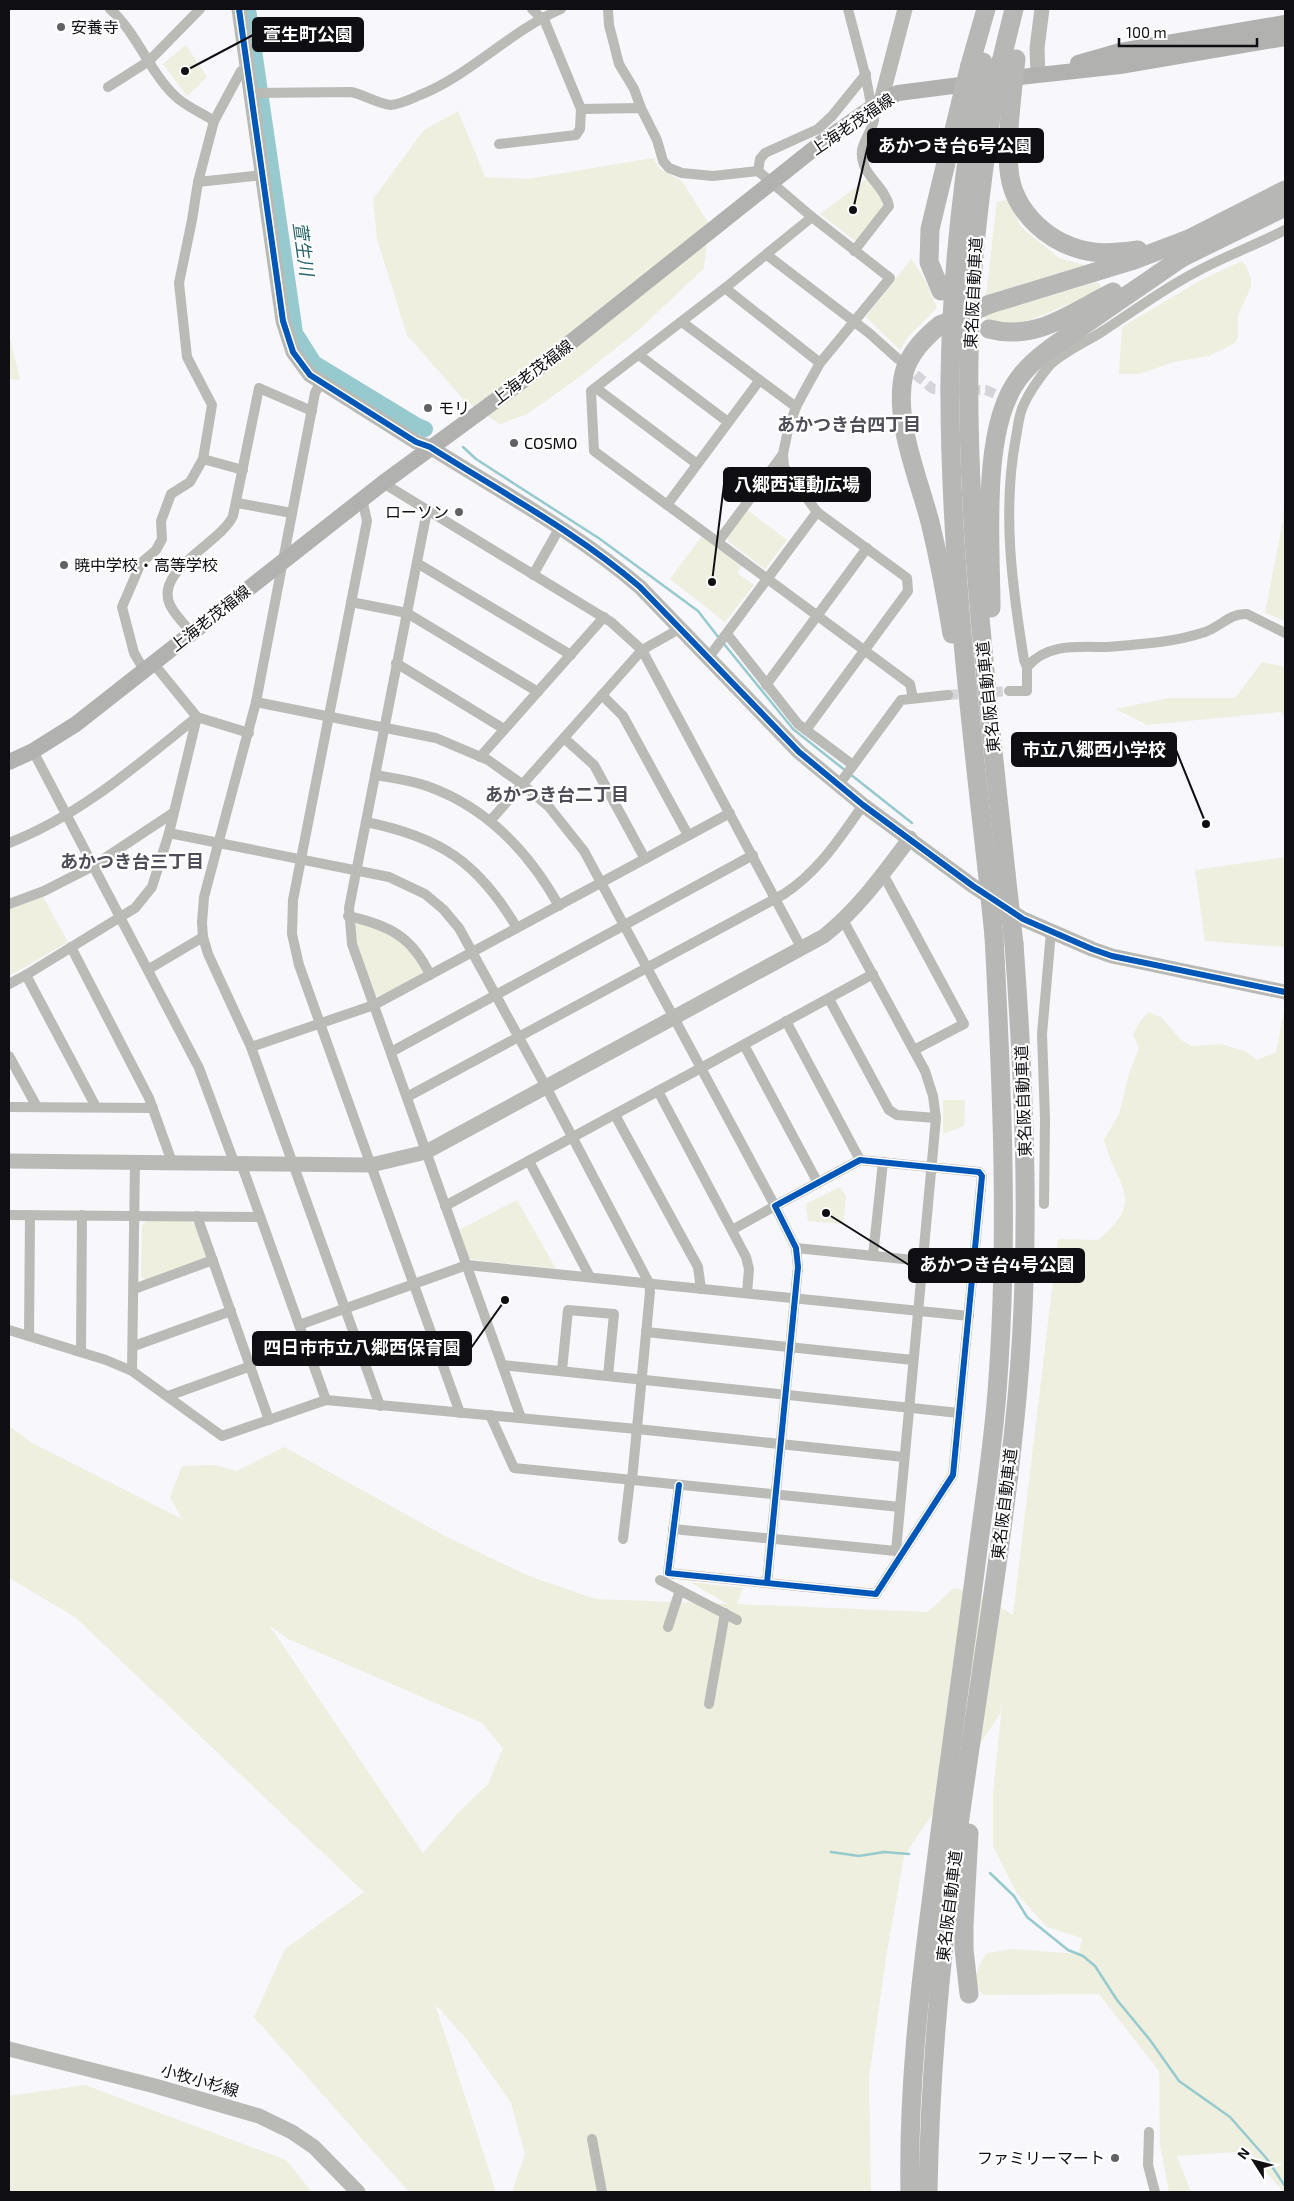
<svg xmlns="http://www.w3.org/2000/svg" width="1294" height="2201" font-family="'Exo 2','Noto Sans JP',sans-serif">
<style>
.green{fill:#eeefde;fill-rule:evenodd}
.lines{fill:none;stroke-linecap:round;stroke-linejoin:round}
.stream{stroke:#96cacf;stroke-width:2.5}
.river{stroke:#96cacf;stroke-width:16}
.street-tunnel{stroke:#d4d4d9;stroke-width:10;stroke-dasharray:10 5;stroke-linecap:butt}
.street{stroke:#babbb6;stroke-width:10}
.secondary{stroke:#b9bab6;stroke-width:15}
.primary{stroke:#b1b2af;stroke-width:16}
.highway{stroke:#b7b7b5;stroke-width:19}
.street-bridge{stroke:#babbb6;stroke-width:10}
.highway-bridge{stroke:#b7b7b5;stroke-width:19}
.cycleway-casing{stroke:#fff;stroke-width:9}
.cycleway{stroke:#0057b8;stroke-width:6}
.poi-dot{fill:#606065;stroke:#fff;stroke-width:2}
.labels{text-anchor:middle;stroke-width:4.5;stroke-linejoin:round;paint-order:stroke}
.poi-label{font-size:16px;fill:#0f0f13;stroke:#fff;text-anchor:start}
.street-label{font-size:16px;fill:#0f0f13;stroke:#fff}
.water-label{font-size:18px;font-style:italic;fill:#236166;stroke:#fff}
.neighbourhood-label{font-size:18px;font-weight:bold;fill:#4d4e57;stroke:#fff}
.leader{fill:none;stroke:#0f0f13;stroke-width:2}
.callout-dot{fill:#0f0f13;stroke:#fff;stroke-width:2}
.callout{fill:#0f0f13;stroke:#0f0f13;stroke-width:2}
.callout-label{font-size:18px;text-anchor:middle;font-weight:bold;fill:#fff}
</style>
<rect width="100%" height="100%" fill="#f7f7fc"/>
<g class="green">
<polygon points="186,45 207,77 187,96 163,64"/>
<polygon points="458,111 485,177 528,179 653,158 660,169 682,181 709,224 704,268 640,329 581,376 527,414 500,424 464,400 407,335 377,239 373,199 424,130"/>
<polygon points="867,179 884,199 885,205 858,240 854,240 820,214"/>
<polygon points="1008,200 1021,227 1059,258 1085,265 986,295 997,202"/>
<polygon points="911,259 923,276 937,308 908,337 900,350 866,317"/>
<polygon points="1242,261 1246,266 1251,279 1251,287 1238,315 1238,337 1235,343 1209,356 1174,362 1139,374 1119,374 1122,327 1201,280"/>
<polygon points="1097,282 1101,286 1096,293 1018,325 986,320 984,315"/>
<polygon points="9,335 20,380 9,379"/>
<polygon points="1285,492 1285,621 1265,613 1283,520"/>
<polygon points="747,510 787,540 765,569 728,541 728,535"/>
<polygon points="702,536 742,566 737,573 754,585 725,622 670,579"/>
<polygon points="1262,662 1285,667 1285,719 1281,712 1147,725 1115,709 1169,698 1235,698"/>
<polygon points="1285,857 1285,947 1205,941 1195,870"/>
<polygon points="42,895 68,942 9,976 9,908"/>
<path d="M358 922C396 934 400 937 423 969L422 974 380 996 376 995 358 946 354 926Z"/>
<path d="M1285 1006V2192H1283L1249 2151 1177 2156 1191 2192H1169L1160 2144 1159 2071 1099 1994 984 1995 974 1986 979 1965 987 1953 1014 1949 1079 1954 1082 1938 1047 1927 1017 1894 993 1846V1793L1003 1697 1000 1714 904 1856 886 1957 869 2078 871 2192H512L525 2154 511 2103 468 2041 435 2004 496 2192H409L254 2017 285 1949 364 1892 75 1617 9 1578V1426L32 1443 182 1519 170 1497 182 1466 214 1465 237 1471 284 1447 447 1537 529 1576 595 1599 727 1604 690 1582 743 1588 737 1604 928 1612 954 1588 978 1594 1013 1615 1058 1239 1098 1240C1147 1199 1117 1188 1104 1140L1119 1114 1129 1074 1139 1048 1133 1035 1139 1023 1148 1012 1161 1017 1181 1040 1192 1046 1220 1044 1245 1051 1257 1060 1276 1052ZM269 1625 288 1639 482 1723 503 1748 488 1784 458 1813 423 1853Z"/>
<polygon points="943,1100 965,1100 964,1126 943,1134"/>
<polygon points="840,1187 846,1196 843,1224 808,1221 806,1204"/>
<polygon points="517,1200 556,1269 469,1259 459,1230"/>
<polygon points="147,1220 188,1220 198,1227 208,1253 204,1260 145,1280 141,1276 142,1226"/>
<polygon points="85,2085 286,2160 312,2192 9,2192 9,2096"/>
</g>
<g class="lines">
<g class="stream">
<polyline points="463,447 476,459 600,539 698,611 719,638"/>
<polyline points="724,644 793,729 846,771"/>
<polyline points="850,774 912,823"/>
<polyline points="831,1852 859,1856 884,1852 909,1854"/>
<polyline points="990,1873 1014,1896 1027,1917 1068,1950 1083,1956 1095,1966 1117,2000 1150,2040 1179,2081 1230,2117 1267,2159 1285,2186"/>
</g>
<polyline class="river" points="248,9 295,333 314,363 416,425 425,429"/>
<g class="street-tunnel">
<polyline points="904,365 933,389 986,390 1016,403"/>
<polyline points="948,695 1009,691"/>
</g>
<g class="street">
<path d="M110 9C137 33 149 71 175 96 185 106 202 113 214 121L198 182 192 220 179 283 187 357 212 405 203 459 190 482 171 494 161 521 162 539 156 550 141 563 122 607 134 653 144 670"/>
<polyline points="532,9 541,18"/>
<polyline points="608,9 609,25 619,64 634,89 641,108"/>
<polyline points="848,9 866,78"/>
<polyline points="543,17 581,109 641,108 657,140 663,161 669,168 682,173 713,176 758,171 812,217 890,278 820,363 805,390 796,407 788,430 783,454 784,467 817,512 907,578 908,591 806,730"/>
<polyline points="108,87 149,61 200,9"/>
<path d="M251 93 351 92C362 94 381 105 391 105 401 104 411 99 420 95 472 74 510 31 561 9"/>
<polyline points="214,121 241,71 248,68"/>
<polyline points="499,144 576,135 580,129 581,109"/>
<polyline points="758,171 760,159 765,153 818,129 832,116 866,74"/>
<polyline points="198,182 263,175"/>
<polyline points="812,217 725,288 591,391 594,451 910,684 913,698"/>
<path d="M854 251 889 206C884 184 859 174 862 150 864 140 872 130 874 120"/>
<polyline points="767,255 869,333 898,359"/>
<polyline points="725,288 820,363"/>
<polyline points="682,322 796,407"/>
<polyline points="639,355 728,422"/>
<polyline points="321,382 315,393 256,702 204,897 202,923 203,937 208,954 251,1047 380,1406"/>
<polyline points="596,388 697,464"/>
<polyline points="203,459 243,470"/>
<polyline points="383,483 611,622 642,650 802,949"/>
<polyline points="362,499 367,521 293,900 292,934 299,965 460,1413"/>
<polyline points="237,503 292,513"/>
<polyline points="667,505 759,381"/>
<polyline points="427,511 349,908 352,944 521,1418"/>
<polyline points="718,542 783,454"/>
<polyline points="417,563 571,655"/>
<polyline points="533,575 560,527"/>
<polyline points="351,602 407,613 538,692"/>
<path d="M191 632C184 624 175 615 170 605 154 570 220 544 233 516L259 388 312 411"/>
<polyline points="727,634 798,724 853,765"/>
<polyline points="709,657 817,512"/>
<polyline points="153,663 197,717 249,733"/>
<polyline points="396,663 504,729"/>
<path d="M1027 667C1047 643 1078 647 1106 647 1124 646 1142 644 1160 642 1175 640 1190 637 1205 632 1220 627 1230 613 1247 614L1285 633"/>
<polyline points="766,685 867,548"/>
<path d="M1009 691H1027V667L1024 660C1012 586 1002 511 1016 437 1018 427 1019 413 1024 404 1030 391 1040 377 1049 366 1061 353 1088 341 1103 331 1134 311 1163 289 1196 272 1225 256 1256 245 1285 230"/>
<polyline points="602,695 623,716 688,835"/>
<polyline points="256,702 436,738 488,760 522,784 549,807 584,851 701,1068 873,974"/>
<polyline points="564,738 594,765 645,859"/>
<polyline points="33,751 199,1068 234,1162"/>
<polyline points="480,757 604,617"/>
<path d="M375 775C392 778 410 780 427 786 486 807 529 852 559 906"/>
<polyline points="838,786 901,700 948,695"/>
<polyline points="490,821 642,650 681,628"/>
<path d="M366 822C440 837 478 862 517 928"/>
<polyline points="169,833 389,877 425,894 443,909 459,928 546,1087 649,1283 650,1292 632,1480"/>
<path d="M9 843C81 815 137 765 197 717"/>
<polyline points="883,874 964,1024 914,1050"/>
<polyline points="9,904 44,891 93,866 173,813"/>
<path d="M348 916C388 925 412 936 430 975"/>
<polyline points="843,920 925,1071 933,1096 936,1118 896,1551"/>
<polyline points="71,947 149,1098 172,1162"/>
<polyline points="149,969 203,937"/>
<polyline points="26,975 96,1107"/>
<polyline points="9,984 26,975 135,908 152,887 169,833 197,717"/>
<polyline points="829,999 889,1110 897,1115 936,1118"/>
<polyline points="786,1021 860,1160"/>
<polyline points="744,1045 818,1183"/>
<polyline points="251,1047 374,1005 730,813"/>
<polyline points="391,1052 753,855"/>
<polyline points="9,1056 37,1107"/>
<path d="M407 1097 784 894C819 871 839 839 863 805"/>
<polyline points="9,1107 153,1108"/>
<polyline points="615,1115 698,1267 701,1289"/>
<polyline points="529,1161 590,1277"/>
<polyline points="241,1163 326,1400"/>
<polyline points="1044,1204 1045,1119 1042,1034 1051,932"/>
<polyline points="445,1206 658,1091"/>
<polyline points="9,1215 260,1217"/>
<polyline points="197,1216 269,1420"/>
<polyline points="732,1230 775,1206 701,1068 658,1091 746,1257 749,1269 747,1293"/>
<polyline points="796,1248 923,1261"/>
<polyline points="873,1256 883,1162"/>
<polyline points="134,1289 213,1260"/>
<polyline points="299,1325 467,1265 969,1316"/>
<polyline points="9,1330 106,1360 132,1371 222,1436 326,1400 637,1429 904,1457"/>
<polyline points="646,1332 913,1360"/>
<polyline points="29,1336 30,1215"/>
<polyline points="134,1346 231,1311"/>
<polyline points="81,1352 82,1215"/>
<polyline points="502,1365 959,1413"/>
<polyline points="562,1370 568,1310 614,1314 608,1376"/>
<polyline points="132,1371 135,1162"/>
<polyline points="168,1396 251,1366"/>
<polyline points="490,1415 514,1468 900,1507"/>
<polyline points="679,1485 668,1573 876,1594 953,1475 982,1176 979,1172 860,1160 775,1206 796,1248 798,1267 767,1583"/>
<polyline points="673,1529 896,1551 900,1554"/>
<polyline points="623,1539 630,1480"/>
<polyline points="660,1580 737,1620"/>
<polyline points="668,1627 680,1590"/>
<polyline points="709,1704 725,1613"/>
<polyline points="1149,2132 1148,2165 1155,2192"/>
<polyline points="592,2139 602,2192"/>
</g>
<g class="secondary">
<path d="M239 9 283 321 293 352 310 375 416 442 430 447C501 492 576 532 640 587L799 752 863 805 973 886 1023 919 1092 949 1112 956 1285 992"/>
<polyline points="1038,75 1037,48 1042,9"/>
<polyline points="881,101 905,9"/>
<path d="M9 1161 371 1165 426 1152 824 936C859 908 883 874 910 838"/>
<polyline points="9,2049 155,2086 259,2116 292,2132 314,2147 358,2192"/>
</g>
<g class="primary">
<polyline points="1078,63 1120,51 1285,23"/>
<polyline points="1003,79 1120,66 1285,38"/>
<polyline points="9,762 33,751 76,724 383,483 522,381 821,143 881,101 898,93 976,83"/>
</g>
<g class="highway">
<polyline points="1001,62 1014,9"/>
<polyline points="970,65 986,9"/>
<path d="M1012 94C1010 119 1006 145 1009 170 1013 213 1051 246 1093 252 1108 254 1123 252 1138 250"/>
<path d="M994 97C984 163 975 229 971 295 961 488 986 682 1006 873"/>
<path d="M976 99C961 192 951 286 950 381 949 541 969 709 987 869"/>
<polyline points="1173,262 1285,207"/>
<polyline points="941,291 929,262 930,229 961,101"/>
<polyline points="990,304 1131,261 1189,239 1285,190"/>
<path d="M940 325C925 337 909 354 904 373 893 420 918 476 930 522 939 559 946 596 952 634"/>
<path d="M989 329C1036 342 1072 312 1113 292"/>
<path d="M991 608C991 546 980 428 1019 378 1034 358 1056 344 1077 330 1112 305 1148 281 1183 257"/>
<polyline points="969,1833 964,1925 964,1949 969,1994"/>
<path d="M910 2192C908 2093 919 1994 932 1895 946 1780 963 1665 978 1549 985 1497 993 1445 997 1392 1009 1240 1002 1088 994 936"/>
<path d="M928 2192C930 2076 940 1962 956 1847 976 1697 1003 1548 1017 1398 1031 1246 1025 1095 1014 944"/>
</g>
<polyline class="street-bridge" points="866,78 874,120"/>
<g class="highway-bridge">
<polyline points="1012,94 1016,59"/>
<polyline points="994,97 1001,62"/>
<polyline points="976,99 983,62"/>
<polyline points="961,101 970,65"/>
<polyline points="940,325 990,304"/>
<polyline points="987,869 994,936"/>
<polyline points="1006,873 1014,944"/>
</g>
<g class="cycleway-casing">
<g id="cycleway">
<path d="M239 9 283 321 293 352 310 375 416 442 430 447C501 492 576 532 640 587L799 752 863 805 973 886 1023 919 1092 949 1112 956 1285 992"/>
<polyline points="679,1485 668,1573 876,1594 953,1475 982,1176 979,1172 860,1160 775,1206 796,1248 798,1267 767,1583"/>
</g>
</g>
<use href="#cycleway" class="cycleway"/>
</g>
<g class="poi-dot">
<circle cx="61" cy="27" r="5"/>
<circle cx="428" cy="408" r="5"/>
<circle cx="514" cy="443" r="5"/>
<circle cx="459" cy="512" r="5"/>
<circle cx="64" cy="565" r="5"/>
<circle cx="1115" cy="2158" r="5"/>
</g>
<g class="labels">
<g class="poi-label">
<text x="71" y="33">安養寺</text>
<text x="438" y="414">モリ</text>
<text x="524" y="449">COSMO</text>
<text x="449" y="518" text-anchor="end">ローソン</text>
<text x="74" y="571">暁中学校・高等学校</text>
<text x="1105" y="2164" text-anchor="end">ファミリーマート</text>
</g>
<g class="street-label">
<text transform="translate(852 124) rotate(-34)" y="6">上海老茂福線</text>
<text transform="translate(973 293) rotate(-87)" y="6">東名阪自動車道</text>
<text transform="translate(532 372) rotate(-37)" y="6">上海老茂福線</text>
<text transform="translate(210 618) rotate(-38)" y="6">上海老茂福線</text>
<text transform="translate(988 697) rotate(-96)" y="6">東名阪自動車道</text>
<text transform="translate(1023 1101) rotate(-92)" y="6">東名阪自動車道</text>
<text transform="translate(1004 1504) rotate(-83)" y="6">東名阪自動車道</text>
<text transform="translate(949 1906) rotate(-83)" y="6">東名阪自動車道</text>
<text transform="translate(200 2080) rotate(16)" y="6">小牧小杉線</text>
</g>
<g class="water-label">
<text transform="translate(303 249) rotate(82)" y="6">萱生川</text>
</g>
<g class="neighbourhood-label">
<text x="849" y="431">あかつき台四丁目</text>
<text x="557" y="801">あかつき台二丁目</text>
<text x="132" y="868">あかつき台三丁目</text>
</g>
</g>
<path class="leader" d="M185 71L253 35M853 210L868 145M712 582L724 484M1206 824L1176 750M826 1213L909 1265M505 1300L471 1348"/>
<g class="callout-dot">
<circle cx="185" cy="71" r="5"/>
<circle cx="853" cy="210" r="5"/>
<circle cx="712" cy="582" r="5"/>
<circle cx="1206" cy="824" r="5"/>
<circle cx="826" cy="1213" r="5"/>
<circle cx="505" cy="1300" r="5"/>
</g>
<g class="callout">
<rect x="253" y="18" width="110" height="33" rx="5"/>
<rect x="868" y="129" width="175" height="33" rx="5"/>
<rect x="724" y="468" width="146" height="33" rx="5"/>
<rect x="1012" y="733" width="164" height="33" rx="5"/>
<rect x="909" y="1249" width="175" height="33" rx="5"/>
<rect x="253" y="1332" width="218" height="33" rx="5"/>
</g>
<g class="callout-label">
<text x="308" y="41">萱生町公園</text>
<text x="955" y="152">あかつき台6号公園</text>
<text x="797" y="491">八郷西運動広場</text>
<text x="1094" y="756">市立八郷西小学校</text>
<text x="997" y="1271">あかつき台4号公園</text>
<text x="362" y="1354">四日市市立八郷西保育園</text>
</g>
<rect width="1294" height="2201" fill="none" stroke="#0f0f13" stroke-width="20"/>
<g transform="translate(1254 2161) rotate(306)" stroke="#ffffff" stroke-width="4" paint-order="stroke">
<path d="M0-4L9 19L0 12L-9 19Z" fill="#0f0f13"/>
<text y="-8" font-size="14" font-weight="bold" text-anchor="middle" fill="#0f0f13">N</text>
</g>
<path d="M1119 38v8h138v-8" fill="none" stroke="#0f0f13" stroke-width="2.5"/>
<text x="1126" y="38" font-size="15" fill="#0f0f13" stroke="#ffffff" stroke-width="4" paint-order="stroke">100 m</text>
</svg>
